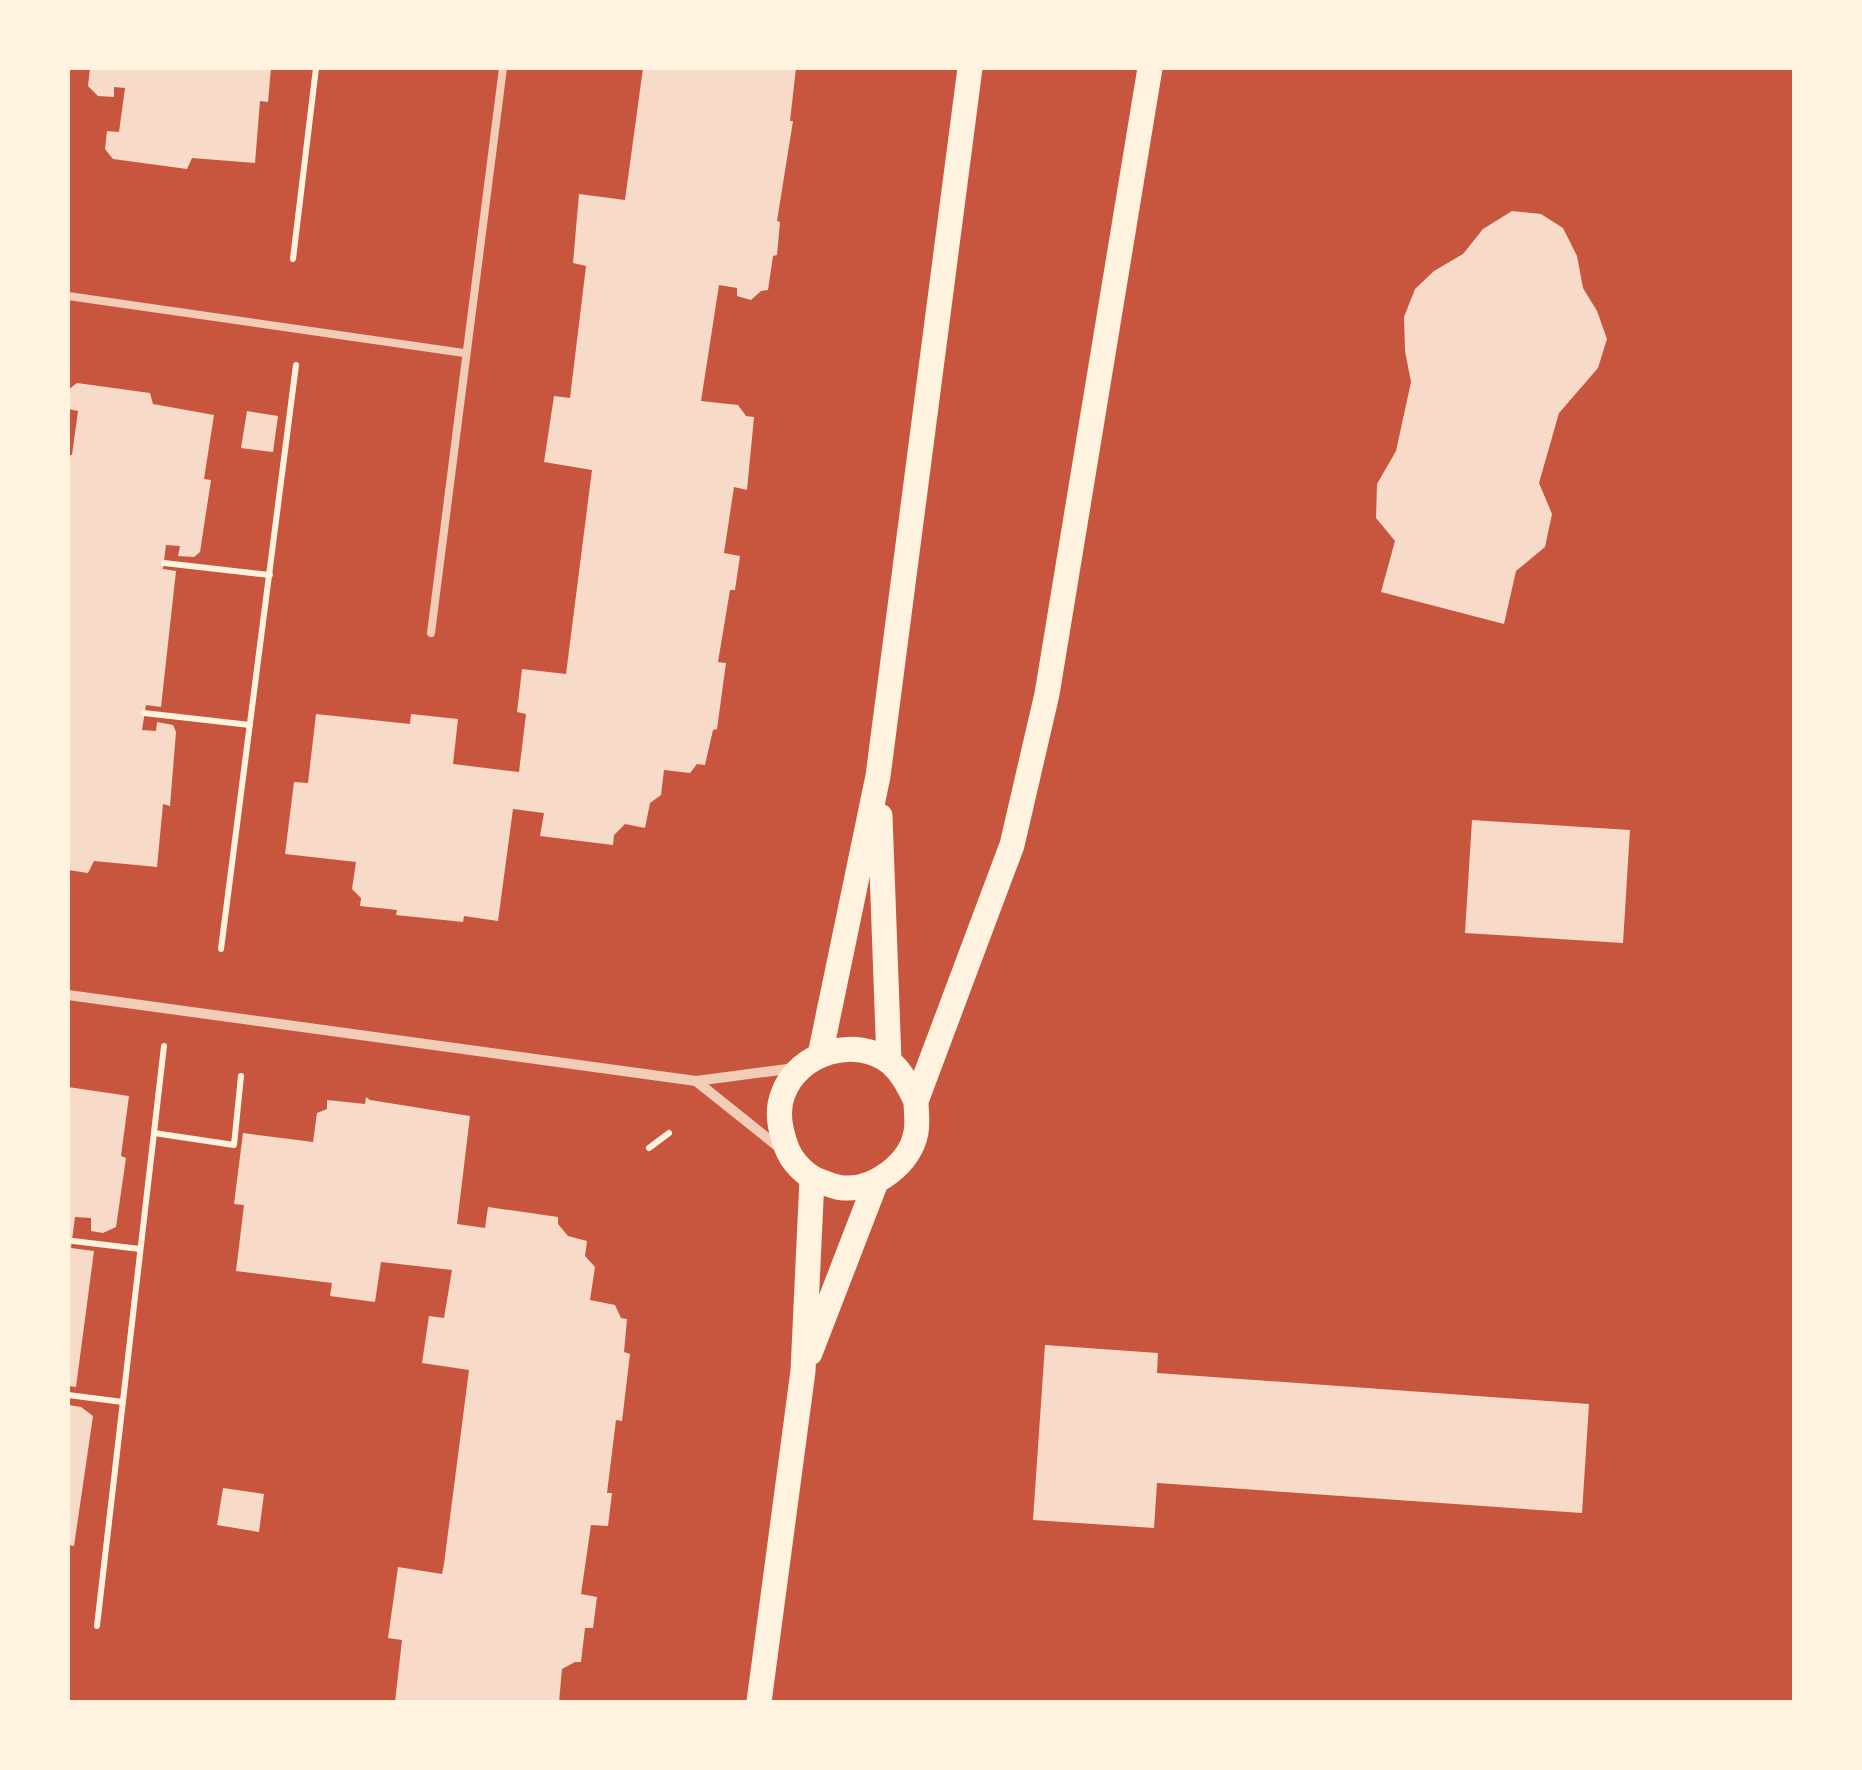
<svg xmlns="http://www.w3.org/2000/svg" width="1862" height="1770" font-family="'Titillium Web',sans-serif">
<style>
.building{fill:#f7dbc8}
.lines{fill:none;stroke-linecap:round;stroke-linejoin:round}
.path{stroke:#fff3e0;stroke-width:6}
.service{stroke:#f1ccb7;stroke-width:8}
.minor{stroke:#f1ccb7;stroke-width:10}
.primary{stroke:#fff3e0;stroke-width:25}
</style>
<rect width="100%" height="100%" fill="#c8553d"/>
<g class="building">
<polygon points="90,68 271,68 268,102 260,101 255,163 192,158 187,169 113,159 105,149 107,131 119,132 125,88 114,87 114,97 98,96 88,86"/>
<polygon points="643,68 796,68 790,121 793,121 777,221 780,222 777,255 773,256 768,290 761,291 751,300 737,296 737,288 719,285 701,401 738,405 746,416 754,417 747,490 734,487 724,553 740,556 735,590 730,590 718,662 726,663 717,729 713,730 705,765 697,764 690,773 664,770 661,795 650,803 645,828 625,824 614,835 613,845 540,836 544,813 513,809 498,921 464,916 463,922 396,915 397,910 360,906 361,898 352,889 356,862 285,854 294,782 308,783 316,714 410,724 411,714 458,719 453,764 519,772 526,714 517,712 522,669 566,674 592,470 544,462 554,396 570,398 586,266 573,263 579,194 625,200"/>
<polygon points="1512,211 1541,214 1563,228 1577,256 1583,288 1597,311 1607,339 1598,368 1559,413 1539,483 1552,514 1545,547 1516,571 1504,624 1381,592 1395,541 1376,518 1377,484 1396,451 1411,382 1405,351 1404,317 1415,289 1434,271 1463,254 1483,229"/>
<polygon points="77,383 150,393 153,404 214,415 204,479 211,480 200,552 194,557 178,556 180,546 166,545 163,569 176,571 161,707 146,705 142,730 156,731 157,722 173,725 176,732 170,806 163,804 157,867 94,861 88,873 68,870 68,455 72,455 78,411 68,409 68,390"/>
<polygon points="247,411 278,416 273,452 241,448"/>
<polygon points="1472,820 1630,830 1623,943 1465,933"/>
<polygon points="68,1087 129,1096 121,1156 126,1158 116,1227 103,1233 91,1231 91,1218 75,1217 71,1248 94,1251 76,1387 68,1386"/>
<polygon points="366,1097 370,1100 470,1116 457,1224 485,1228 488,1207 558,1217 558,1224 568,1236 587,1241 585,1256 595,1267 590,1300 615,1305 621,1318 627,1319 624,1352 630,1354 622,1421 616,1420 607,1493 612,1493 608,1526 591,1525 581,1594 597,1597 593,1628 585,1628 581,1662 575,1662 562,1669 559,1702 395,1702 402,1640 388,1638 398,1567 442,1574 444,1564 469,1370 422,1363 429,1316 444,1318 452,1270 381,1262 375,1302 330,1296 332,1283 236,1271 244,1205 234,1204 243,1133 313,1142 317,1113 327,1109 327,1100 365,1104"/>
<polygon points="1045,1345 1158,1353 1157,1373 1589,1404 1582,1513 1157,1483 1154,1528 1033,1520"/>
<polygon points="69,1405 81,1407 93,1416 74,1546 68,1545"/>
<polygon points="223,1488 264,1494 259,1532 217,1525"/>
</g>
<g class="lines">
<g class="path">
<polyline points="293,259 316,68"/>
<polyline points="164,563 270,575"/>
<polyline points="144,713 250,725"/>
<polyline points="221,949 296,365"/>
<polyline points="154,1133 234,1145 241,1076"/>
<polyline points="649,1148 669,1133"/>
<polyline points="73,1241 140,1249"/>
<polyline points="68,1395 123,1402"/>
<polyline points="97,1626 164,1046"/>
</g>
<g class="service">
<polyline points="68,296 464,353"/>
<polyline points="431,633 503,68"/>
</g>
<g class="minor">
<polyline points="68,995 696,1081 795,1068"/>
<polyline points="696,1081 781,1149"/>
</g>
<g class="primary">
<polyline points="880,816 889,1061"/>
<polyline points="820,1055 878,776 970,68"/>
<path d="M916 1101C909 1087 903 1074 891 1063 856 1035 798 1052 783 1094 776 1111 780 1129 786 1146 791 1161 806 1177 822 1182 828 1184 837 1188 844 1188 875 1190 911 1163 916 1132 918 1122 916 1111 916 1101L1012 845 1047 694 1150 68"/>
<polyline points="810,1353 876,1182"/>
<polyline points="759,1702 803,1371 812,1179"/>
</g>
</g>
<rect width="1862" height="1770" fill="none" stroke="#fff3e0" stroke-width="140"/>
</svg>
